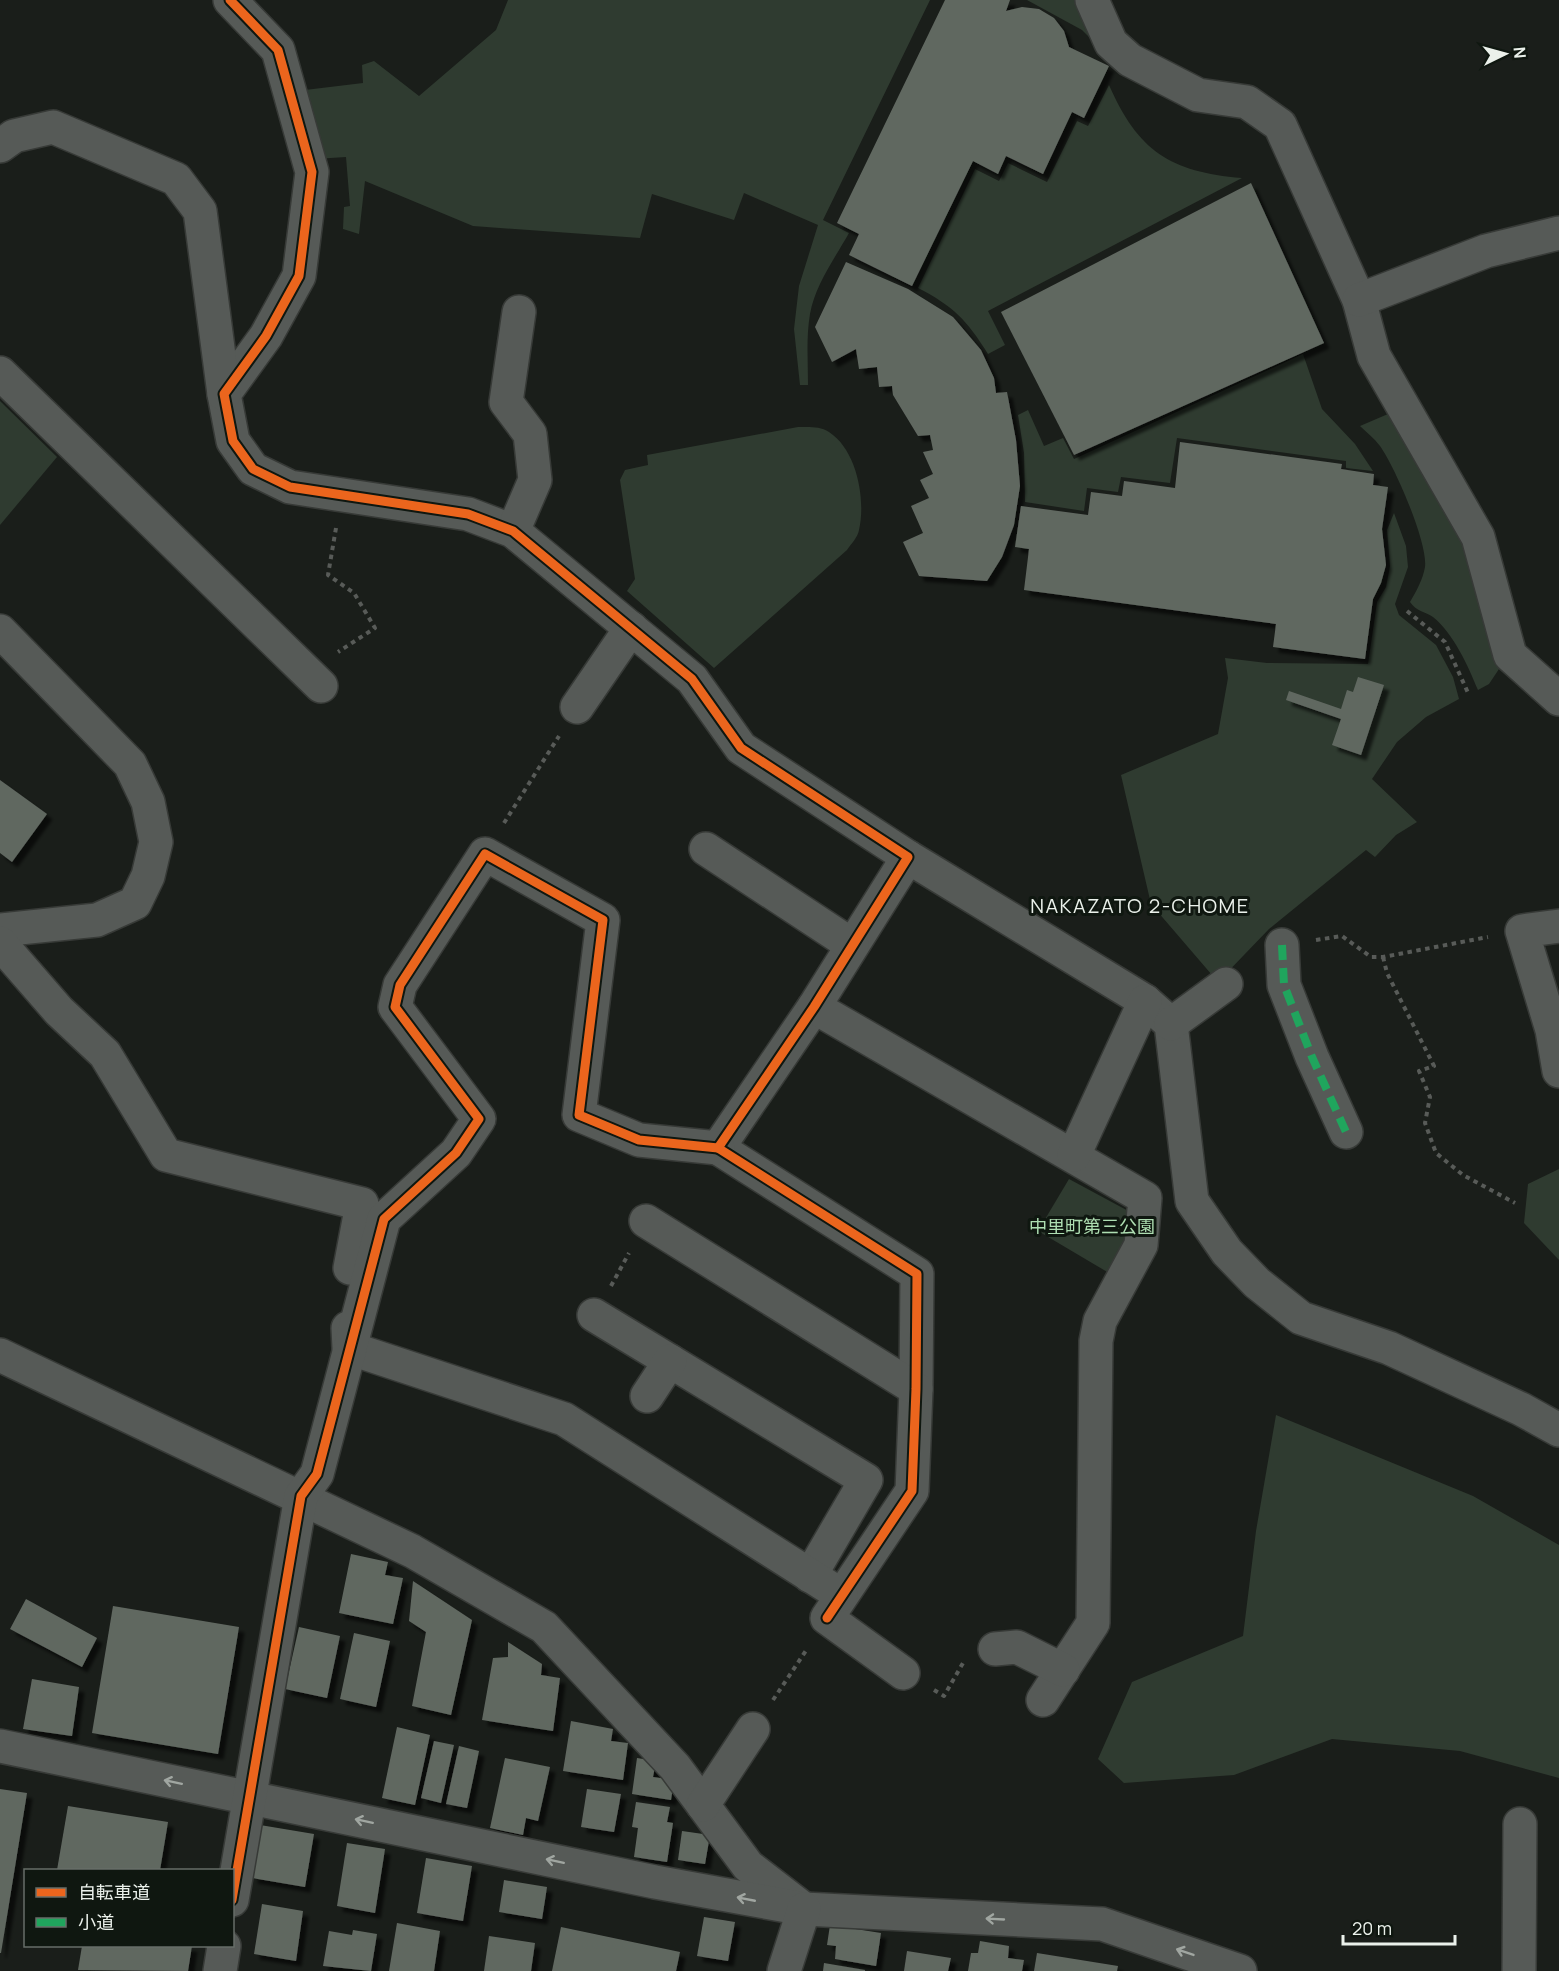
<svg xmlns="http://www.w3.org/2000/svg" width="1559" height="1971" font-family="Manrope,'Noto Sans JP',sans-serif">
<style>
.green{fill:#2f3b30}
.building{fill:#616861;filter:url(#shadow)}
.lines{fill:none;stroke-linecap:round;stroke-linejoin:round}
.minor-casing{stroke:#373a37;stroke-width:36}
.path{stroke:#585b58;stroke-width:4;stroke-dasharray:4.5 4.5;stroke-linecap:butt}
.minor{stroke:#565a57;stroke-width:33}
.quiet{stroke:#20a55d;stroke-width:8;stroke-dasharray:15 8;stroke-linecap:butt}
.cycleway-casing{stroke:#0f1710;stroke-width:13}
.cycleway{stroke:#eb651d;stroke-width:9}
.oneway{stroke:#a0a6a1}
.labels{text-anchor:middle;stroke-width:6;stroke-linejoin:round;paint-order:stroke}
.park-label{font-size:18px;fill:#aedeb2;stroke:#0f1710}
.neighbourhood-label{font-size:20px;letter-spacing:1.5px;fill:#ebf1eb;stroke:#0f1710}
</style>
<defs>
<filter id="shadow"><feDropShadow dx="5.5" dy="5.5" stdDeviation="1.5" flood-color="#0009"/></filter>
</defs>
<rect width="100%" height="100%" fill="#1a1e1a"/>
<g class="green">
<path d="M508 0H930L823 220 849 233C835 258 815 285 810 314 806 337 808 361 808 385H800L794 329 799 286 818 225 744 193 734 220 652 194 640 238 473 226 365 181 359 234 343 229 344 207 350 206 346 157 315 159 305 90 363 83 362 65 374 61 419 96 496 30Z"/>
<polygon points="1027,0 1080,0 1106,54 1082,30"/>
<path d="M1109 85C1138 151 1170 172 1242 178L988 311 1005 345 988 354C967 320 953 306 918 288L975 169 999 181 1008 163 1047 182 1077 121 1088 126Z"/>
<polygon points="1303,354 1322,409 1355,444 1373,471 1346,468 1346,461 1177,438 1170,483 1121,477 1118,492 1087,488 1084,511 1025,502 1024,453 1018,415 1028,410 1044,446 1063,438 1074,459"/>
<polygon points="0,401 57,457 0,525"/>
<path d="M1388 414 1438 490 1467 548 1501 666 1489 684 1478 690C1468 666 1454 634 1433 617 1424 611 1417 612 1410 602 1416 592 1423 579 1425 567 1428 543 1395 467 1380 446 1374 438 1366 432 1360 426Z"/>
<path d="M798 427C809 427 820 426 829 432 857 450 866 500 859 530 858 537 851 544 847 550L714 668 627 591 635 579 620 480 625 470 648 465 647 455Z"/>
<polygon points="1394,513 1406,546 1408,567 1395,604 1399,615 1436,645 1453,677 1459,699 1426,717 1397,742 1372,779 1417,822 1396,835 1375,857 1366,850 1269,929 1218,982 1151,904 1121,775 1218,734 1228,678 1225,658 1267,663 1368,664 1377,602 1386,587 1390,566 1387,530"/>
<polygon points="1559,1169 1559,1260 1524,1223 1528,1184"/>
<polygon points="1069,1179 1132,1213 1129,1237 1109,1273 1038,1231"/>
<polygon points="1276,1415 1473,1496 1559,1545 1559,1778 1460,1751 1332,1739 1234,1775 1124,1783 1098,1759 1132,1682 1243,1636 1256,1531"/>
</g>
<g class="building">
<polygon points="945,0 1010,0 1006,11 1022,7 1039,9 1054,18 1064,31 1069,47 1109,66 1084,118 1072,112 1043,174 1006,156 998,174 973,161 912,286 849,255 859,234 837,223"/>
<polygon points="1251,183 1324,343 1074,455 1001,312"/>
<polygon points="846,262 908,289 953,317 981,350 994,378 996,393 1007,392 1016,440 1020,486 1014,525 1002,557 987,581 919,576 903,542 923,533 911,506 929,498 920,480 933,474 923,452 933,450 930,435 918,436 893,395 892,386 879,387 877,367 859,369 856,349 832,362 815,327"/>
<polygon points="1180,442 1342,464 1341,469 1374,474 1373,485 1388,487 1382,529 1386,565 1381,583 1373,599 1365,659 1273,647 1276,624 1024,590 1029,549 1015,547 1021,506 1088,515 1091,492 1122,496 1124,481 1175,488"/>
<polygon points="1358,677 1384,685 1361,755 1332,745 1341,719 1286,700 1289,691 1341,709 1347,690 1353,692"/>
<polygon points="0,780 47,814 12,862 0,853"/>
<polygon points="351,1554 388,1562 385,1575 403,1578 393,1624 339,1613"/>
<polygon points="413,1581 472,1620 451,1715 412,1706 426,1632 409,1621"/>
<polygon points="26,1599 97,1638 82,1667 10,1629"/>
<polygon points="113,1606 239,1627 218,1754 92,1733"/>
<polygon points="299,1627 340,1636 327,1698 285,1689"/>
<polygon points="354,1633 390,1641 376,1707 340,1699"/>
<polygon points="508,1642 542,1664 541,1675 560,1678 553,1731 482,1720 493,1658 508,1657"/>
<polygon points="32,1679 79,1687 72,1736 23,1729"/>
<polygon points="571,1721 613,1729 611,1741 628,1743 623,1780 563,1771"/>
<polygon points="397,1727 430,1735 415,1805 382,1798"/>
<polygon points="434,1741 454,1745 441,1803 421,1798"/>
<polygon points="459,1746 479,1751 467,1808 446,1804"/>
<polygon points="505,1758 550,1767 538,1821 526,1818 523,1835 490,1828"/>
<polygon points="637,1758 656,1761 653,1777 674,1780 671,1800 632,1794"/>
<polygon points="0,1789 27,1793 1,1953 0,1953"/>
<polygon points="587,1789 621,1794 614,1832 581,1827"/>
<polygon points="636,1802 670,1807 667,1822 673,1823 667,1862 634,1857 638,1828 632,1827"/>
<polygon points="68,1806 168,1822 160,1870 57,1870"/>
<polygon points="260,1825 314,1834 305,1887 252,1878"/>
<polygon points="682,1831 710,1835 705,1864 678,1860"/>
<polygon points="347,1843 385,1849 375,1913 337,1906"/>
<polygon points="426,1858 472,1866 463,1921 417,1913"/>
<polygon points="504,1880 547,1887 542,1919 499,1912"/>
<polygon points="262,1904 303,1911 296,1961 254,1954"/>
<polygon points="704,1917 735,1922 728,1961 697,1956"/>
<polygon points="397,1923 440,1931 434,1971 389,1971"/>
<polygon points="830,1925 881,1933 876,1966 835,1959 836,1946 827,1945"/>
<polygon points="561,1927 680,1952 676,1971 552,1971"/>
<polygon points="353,1930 377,1934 371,1971 323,1966 329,1931 352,1935"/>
<polygon points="489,1936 535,1943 531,1971 484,1971"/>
<polygon points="980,1941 1009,1946 1008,1958 1024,1960 1022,1971 968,1971 971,1953 978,1953"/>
<polygon points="82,1946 192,1946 188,1971 78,1970"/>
<polygon points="907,1951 951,1958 948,1971 904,1971"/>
<polygon points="1037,1953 1118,1966 1117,1971 1034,1971"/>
<polygon points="824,1963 865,1970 865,1971 823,1971"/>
</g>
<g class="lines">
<g class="minor-casing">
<g id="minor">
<polyline points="230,0 278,50 312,172 299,276 266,336 224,394 233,441 253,469 290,487 468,514 513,531 692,679 741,748 908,857 814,1007 718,1148 917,1274 916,1389 912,1491 827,1618 903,1673"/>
<polyline points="1092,0 1111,43 1130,60 1198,95 1247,102 1280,125 1359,300 1374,356 1478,537 1510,655 1559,699"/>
<polyline points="0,146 14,136 53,127 176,179 200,211 224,394"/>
<polyline points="1359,300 1486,251 1559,233"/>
<polyline points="0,373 321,686"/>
<polyline points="513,531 535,480 530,434 506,402 519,312"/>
<polyline points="0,631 130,764 148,802 156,842 148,876 135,903 97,920 0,930"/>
<polyline points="577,707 631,628"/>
<polyline points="706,849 852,945"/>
<polyline points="908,857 1145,1001 1171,1024 1192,1201 1227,1252 1257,1283 1301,1318 1389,1348 1521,1409 1559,1430"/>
<polyline points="1559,926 1522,931 1552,1030 1559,1071"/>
<polyline points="0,943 59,1011 105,1054 166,1155 362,1204 350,1268"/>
<polyline points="1282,945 1284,985 1312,1057 1346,1132"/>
<polyline points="814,1007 1145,1198 1141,1245 1100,1321 1096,1341 1093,1623 1043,1700"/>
<polyline points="1171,1024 1226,984"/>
<polyline points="1074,1155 1145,1001"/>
<polyline points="646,1221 916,1389"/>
<polyline points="594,1315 866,1480 810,1576"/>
<polyline points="348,1328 349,1348 564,1419 841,1595"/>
<polyline points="0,1355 412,1551 544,1627 675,1767 748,1866 800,1906"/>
<polyline points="647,1396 670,1361"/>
<polyline points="995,1649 1017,1647 1063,1670"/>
<polyline points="0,1746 655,1882 804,1909 1102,1924 1240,1971"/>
<polyline points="703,1805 753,1729"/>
<polyline points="232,1900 301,1496 317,1474 384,1219 456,1153 479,1119 395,1007 400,985 485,854 603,920 579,1115 639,1140 718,1148"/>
<polyline points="220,1971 224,1946"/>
<polyline points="784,1971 804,1909"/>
<polyline points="1519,1971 1520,1824"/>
</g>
</g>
<g class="path">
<polyline points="336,528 328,575 354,593 375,628 338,652"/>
<polyline points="1407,611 1445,642 1469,695"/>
<polyline points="504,823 559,736"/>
<polyline points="1316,940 1342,936 1371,957 1383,957 1488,937"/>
<polyline points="1383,957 1387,973 1434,1066 1419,1071 1430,1097 1425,1123 1436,1153 1463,1175 1515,1203"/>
<polyline points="611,1286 629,1253"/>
<polyline points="934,1690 944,1696 963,1663"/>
<polyline points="773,1700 807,1649"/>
</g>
<use href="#minor" class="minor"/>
<polyline class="quiet" points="1282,945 1284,985 1312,1057 1346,1132"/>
<g class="cycleway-casing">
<g id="cycleway">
<polyline points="230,0 278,50 312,172 299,276 266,336 224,394 233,441 253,469 290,487 468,514 513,531 692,679 741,748 908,857 814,1007 718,1148 917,1274 916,1389 912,1491 827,1618"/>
<polyline points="232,1900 301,1496 317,1474 384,1219 456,1153 479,1119 395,1007 400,985 485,854 603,920 579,1115 639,1140 718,1148"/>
</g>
</g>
<use href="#cycleway" class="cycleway"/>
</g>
<defs><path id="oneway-shaft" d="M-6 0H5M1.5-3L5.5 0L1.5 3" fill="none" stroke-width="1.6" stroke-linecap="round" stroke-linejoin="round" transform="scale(1.5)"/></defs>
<g class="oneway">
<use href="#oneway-shaft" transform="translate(173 1782) rotate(-168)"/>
<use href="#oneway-shaft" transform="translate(364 1821) rotate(-168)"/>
<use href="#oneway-shaft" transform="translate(555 1861) rotate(-168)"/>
<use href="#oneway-shaft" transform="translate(746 1899) rotate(-169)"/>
<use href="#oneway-shaft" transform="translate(995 1919) rotate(-177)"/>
<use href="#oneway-shaft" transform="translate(1185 1952) rotate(-161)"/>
</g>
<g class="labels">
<g class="park-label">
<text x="1092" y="1233">中里町第三公園</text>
</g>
<g class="neighbourhood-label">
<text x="1140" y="913">NAKAZATO 2-CHOME</text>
</g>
</g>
<rect x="24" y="1869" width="210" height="78" fill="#0f1710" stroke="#676e68" stroke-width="1.5"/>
<rect x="36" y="1888" width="30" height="9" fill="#eb651d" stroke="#676e68" stroke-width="1.5"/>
<text x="78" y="1899" font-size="18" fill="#ebf1eb">自転車道</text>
<rect x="36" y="1918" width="30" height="9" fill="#20a55d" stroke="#676e68" stroke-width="1.5"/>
<text x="78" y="1929" font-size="18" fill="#ebf1eb">小道</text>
<g transform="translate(1505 54) rotate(85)" stroke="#0f1710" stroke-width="4.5" paint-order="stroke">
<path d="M0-4.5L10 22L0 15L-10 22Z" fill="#ebf1eb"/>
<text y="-9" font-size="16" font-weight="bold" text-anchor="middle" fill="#ebf1eb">N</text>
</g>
<path d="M1343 1935v9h112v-9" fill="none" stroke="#ebf1eb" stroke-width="3"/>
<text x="1352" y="1935" font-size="18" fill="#ebf1eb" stroke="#0f1710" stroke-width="4.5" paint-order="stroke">20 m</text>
</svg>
